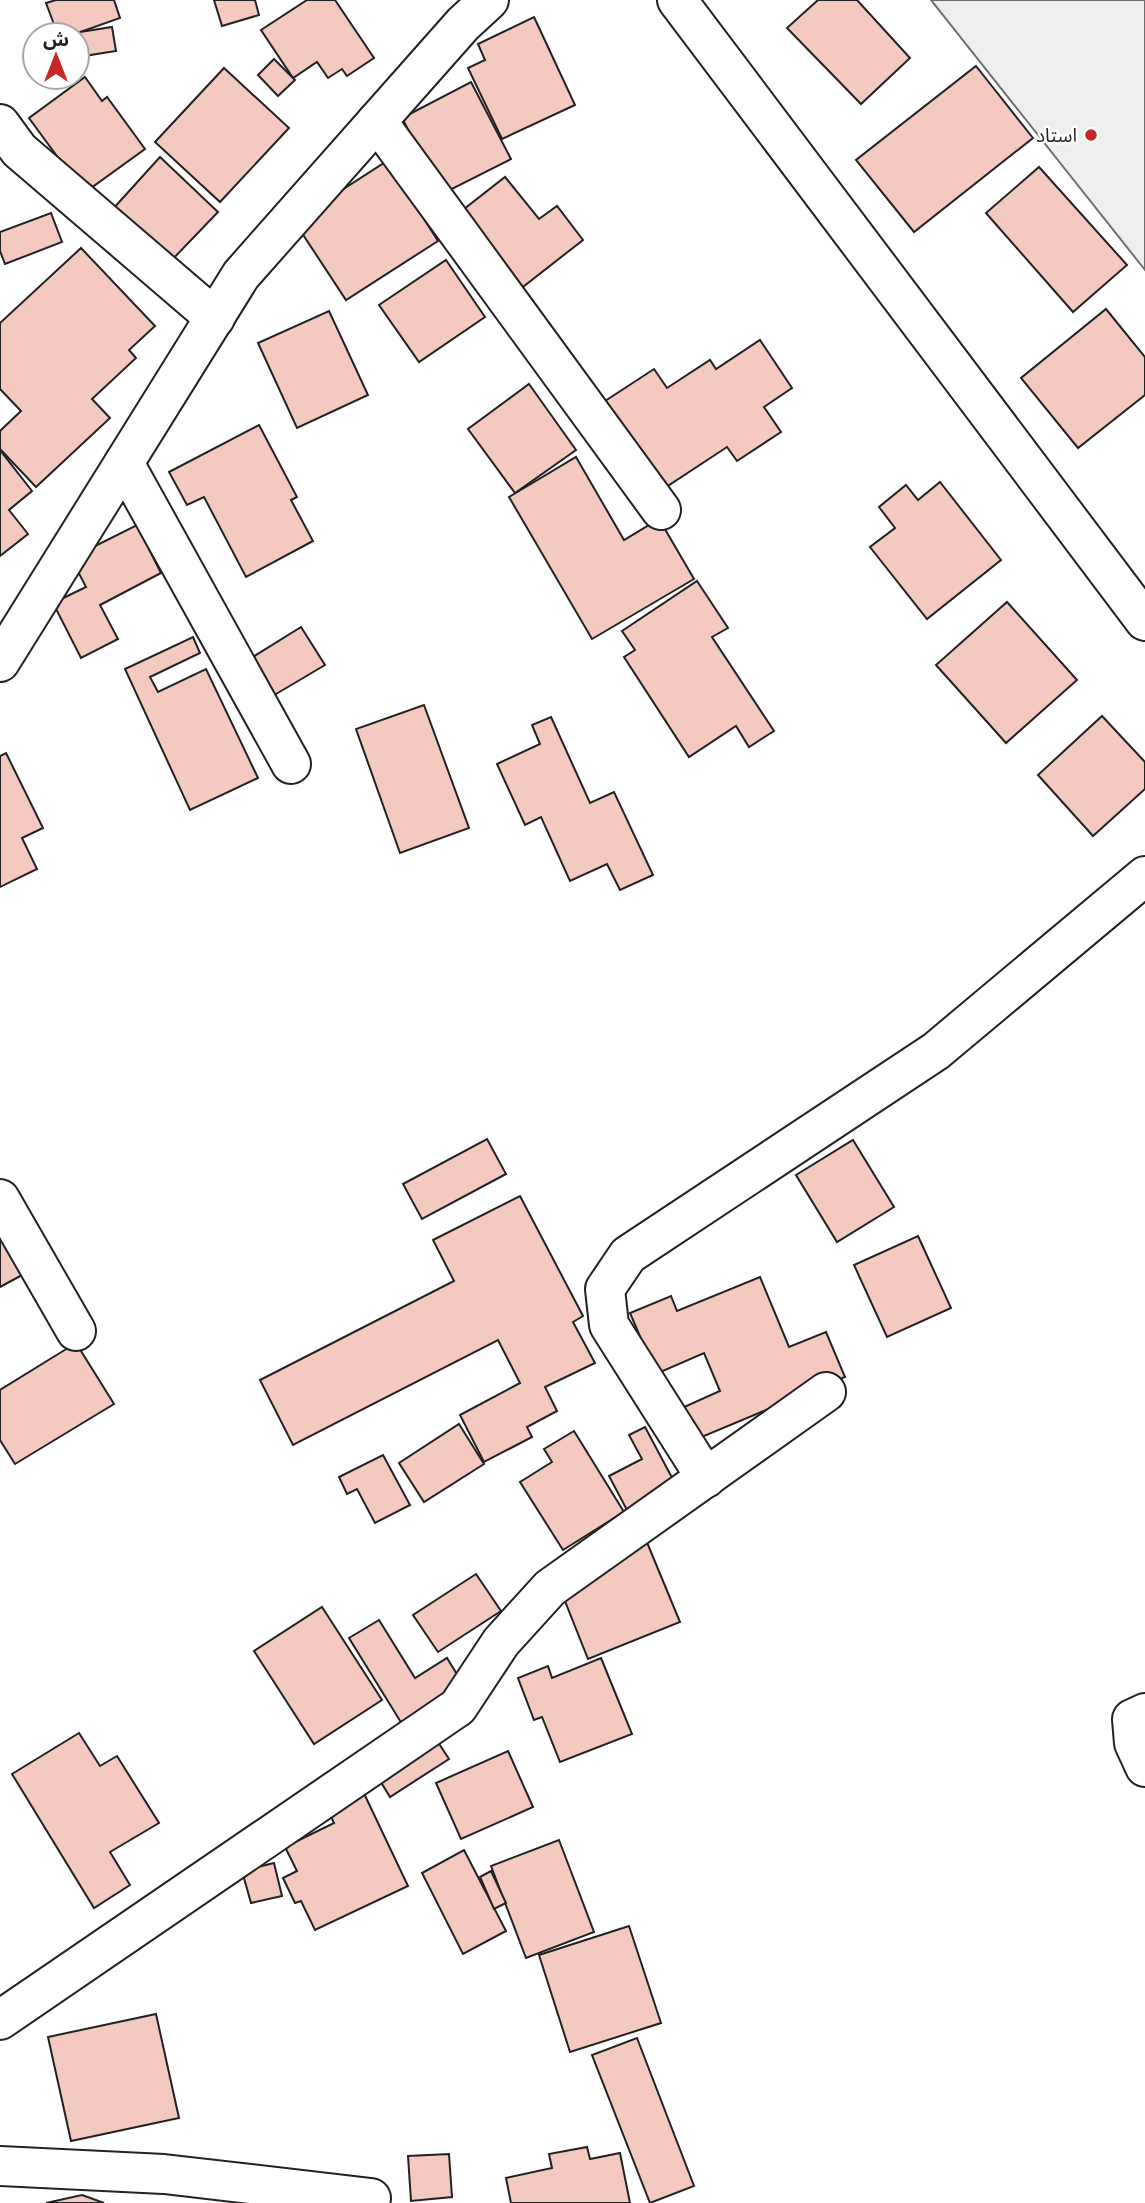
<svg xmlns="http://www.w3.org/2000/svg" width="1145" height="2203" font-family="'Fira Sans Condensed','Noto Sans Arabic',sans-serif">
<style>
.green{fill:#eee;stroke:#6f6f6f;stroke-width:2}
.building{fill:#f3c9c0;stroke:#222;stroke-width:2}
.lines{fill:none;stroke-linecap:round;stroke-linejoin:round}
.minor-casing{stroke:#222;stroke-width:42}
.minor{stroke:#fff;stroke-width:38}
.poi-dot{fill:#c62828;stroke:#fff;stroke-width:2.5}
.labels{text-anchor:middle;stroke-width:5;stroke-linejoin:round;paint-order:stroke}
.poi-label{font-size:19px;fill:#222;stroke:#fff;text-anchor:end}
</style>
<rect width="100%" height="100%" fill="#fff"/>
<polygon class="green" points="931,0 1145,0 1145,270"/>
<g class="building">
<polygon points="56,0 114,0 120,18 72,35 58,35 46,3"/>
<polygon points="214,0 255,0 259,15 222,26"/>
<polygon points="307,0 335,0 374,58 347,76 342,69 328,78 317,62 293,78 261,30"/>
<polygon points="818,0 857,0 910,58 861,104 787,28"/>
<polygon points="534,17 575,105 502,139 468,68 485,60 478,44"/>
<polygon points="112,27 116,51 84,56 80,32"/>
<polygon points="274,59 295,80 278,96 258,75"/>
<polygon points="976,66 1033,138 914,232 856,160"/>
<polygon points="224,68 289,128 220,202 155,142"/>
<polygon points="85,77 102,101 107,97 145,149 84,193 29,118"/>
<polygon points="471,82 511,159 442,194 402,118"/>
<polygon points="160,157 218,212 169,263 112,210"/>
<polygon points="387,161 438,241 346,300 294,221"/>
<polygon points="1039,167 1127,265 1073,312 986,213"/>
<polygon points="505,177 539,219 557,206 583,240 519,290 459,213"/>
<polygon points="51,213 62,242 5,264 0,251 0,232"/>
<polygon points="81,248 155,326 129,350 136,358 92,399 110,418 36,487 0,449 0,431 21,411 0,389 0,323"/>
<polygon points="446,260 485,317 419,362 379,305"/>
<polygon points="1106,309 1145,357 1145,395 1078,448 1021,378"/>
<polygon points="329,311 368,395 297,428 258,343"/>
<polygon points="760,340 792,388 764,407 781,432 737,461 727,447 657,493 599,405 654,369 667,388 710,360 716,369"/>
<polygon points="529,384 576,450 515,493 468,429"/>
<polygon points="259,425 297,497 291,500 313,541 246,577 204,497 187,505 169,472"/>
<polygon points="0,450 32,491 9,510 28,534 0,556"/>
<polygon points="576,457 624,540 659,519 694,579 592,639 509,497"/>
<polygon points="940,482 1001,560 927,619 870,547 895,528 879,507 906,485 918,500"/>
<polygon points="137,525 161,573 100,605 118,639 81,658 53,603 86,587 71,558"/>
<polygon points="697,581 728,628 712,637 774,731 749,747 736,726 689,757 624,657 635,650 622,631"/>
<polygon points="1007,602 1077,680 1006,743 936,665"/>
<polygon points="301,627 325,665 271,697 248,660"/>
<polygon points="193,637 200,653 150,677 158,692 206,669 258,778 190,810 125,669"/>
<polygon points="424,705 469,828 400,853 356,729"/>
<polygon points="1102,716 1145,762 1145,789 1093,836 1038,775"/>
<polygon points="551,717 590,803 614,792 653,875 620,890 607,864 570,881 541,817 525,825 497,764 540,744 532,725"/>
<polygon points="6,753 43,828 22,838 37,869 0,887 0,756"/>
<polygon points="487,1139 506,1174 422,1219 403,1184"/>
<polygon points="853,1140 894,1207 837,1242 796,1175"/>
<polygon points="520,1196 583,1316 573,1322 595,1363 545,1387 557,1411 527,1427 532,1437 484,1462 460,1415 520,1383 498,1340 293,1445 260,1380 454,1281 433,1240"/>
<polygon points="0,1226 24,1274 0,1287"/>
<polygon points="918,1236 951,1308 887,1337 854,1265"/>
<polygon points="760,1277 789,1347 826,1332 845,1377 697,1439 684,1407 720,1391 704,1353 656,1374 630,1313 671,1296 677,1311"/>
<polygon points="76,1343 114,1404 15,1464 0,1440 0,1390"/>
<polygon points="459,1424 484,1464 424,1502 399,1463"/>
<polygon points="645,1427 677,1487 628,1512 609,1476 642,1459 629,1435"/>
<polygon points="574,1431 624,1512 563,1550 520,1482 552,1462 544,1449"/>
<polygon points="383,1455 410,1505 375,1523 357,1489 347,1494 339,1477"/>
<polygon points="646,1540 680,1622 588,1659 555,1576"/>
<polygon points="476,1574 501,1611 438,1652 413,1615"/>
<polygon points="322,1607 382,1700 314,1744 254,1651"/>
<polygon points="379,1620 415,1678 447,1658 464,1686 402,1724 349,1638"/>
<polygon points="601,1658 632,1734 560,1762 542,1717 534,1720 518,1678 548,1666 552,1678"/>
<polygon points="79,1733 100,1766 117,1756 159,1823 110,1852 130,1885 94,1908 12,1774"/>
<polygon points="434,1736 449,1759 390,1797 376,1774"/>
<polygon points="508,1751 533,1807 461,1839 436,1783"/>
<polygon points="360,1785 408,1886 315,1930 301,1901 295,1903 283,1878 297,1871 285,1847 334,1823 324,1802"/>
<polygon points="559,1840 594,1932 526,1958 491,1866"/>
<polygon points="464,1850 506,1931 463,1954 422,1873"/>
<polygon points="274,1863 282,1896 251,1903 242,1871"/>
<polygon points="491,1871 506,1903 494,1909 480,1877"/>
<polygon points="629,1926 661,2023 570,2052 539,1955"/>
<polygon points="156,2014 179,2118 71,2141 48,2037"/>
<polygon points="637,2038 694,2186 650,2203 592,2055"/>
<polygon points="587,2147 590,2159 620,2153 630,2203 511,2203 506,2178 552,2168 549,2154"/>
<polygon points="449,2154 452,2197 411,2201 408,2156"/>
<polygon points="82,2195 104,2203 46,2203"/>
</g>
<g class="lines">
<g class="minor-casing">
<g id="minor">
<polyline points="677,0 1145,621"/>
<polyline points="377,121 661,510"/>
<polyline points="0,124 19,150 215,318"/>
<polyline points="124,463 291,764"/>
<polyline points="0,662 241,275 463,24 489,0"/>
<polyline points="0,1199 76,1331"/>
<polyline points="706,1478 609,1325 605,1289 628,1255 936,1051 1145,876"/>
<polyline points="1145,1713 1132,1719 1134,1743 1145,1767"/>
<polyline points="0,2020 458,1707 501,1642 550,1588 826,1392"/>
<polyline points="0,2166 164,2174 371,2198"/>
</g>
</g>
<use href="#minor" class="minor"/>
</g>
<circle class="poi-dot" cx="1091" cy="135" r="7"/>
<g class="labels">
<g class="poi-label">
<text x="1077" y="142">استاد</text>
</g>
</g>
<g transform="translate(56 56)"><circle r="33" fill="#ffffff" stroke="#a7a7a7" stroke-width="2"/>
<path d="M0-5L12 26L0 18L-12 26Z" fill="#c62828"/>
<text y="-10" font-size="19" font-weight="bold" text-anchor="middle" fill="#222222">ش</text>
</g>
</svg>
